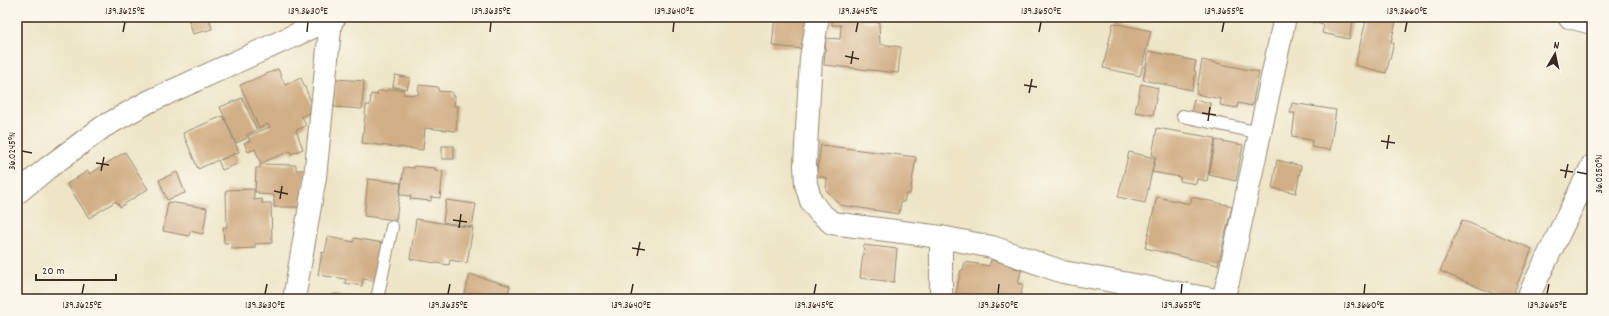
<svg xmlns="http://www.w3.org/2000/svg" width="1609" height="316" font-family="Dekko,sans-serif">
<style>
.building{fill:#d1ae85}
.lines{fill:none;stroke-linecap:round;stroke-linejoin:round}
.service-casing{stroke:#948872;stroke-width:14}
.minor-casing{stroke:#948872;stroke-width:24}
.tertiary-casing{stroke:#948872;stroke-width:24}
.service{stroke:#fff;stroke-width:12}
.minor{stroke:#fff;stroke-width:22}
.tertiary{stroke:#fff;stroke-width:22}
.ticks{fill:none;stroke:#3b2a1e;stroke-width:1.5}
.neatline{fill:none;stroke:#3b2a1e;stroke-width:1.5}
.ticks-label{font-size:10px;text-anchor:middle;fill:#3b2a1e}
</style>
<rect width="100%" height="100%" fill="#fbf7ec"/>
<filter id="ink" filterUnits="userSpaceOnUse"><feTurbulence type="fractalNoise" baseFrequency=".025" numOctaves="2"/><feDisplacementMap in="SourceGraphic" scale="8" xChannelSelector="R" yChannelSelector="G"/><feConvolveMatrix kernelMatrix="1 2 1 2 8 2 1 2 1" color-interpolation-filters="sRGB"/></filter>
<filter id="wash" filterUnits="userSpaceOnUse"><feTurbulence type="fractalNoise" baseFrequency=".012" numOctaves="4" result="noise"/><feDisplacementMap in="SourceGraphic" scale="16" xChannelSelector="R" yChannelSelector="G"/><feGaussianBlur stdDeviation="0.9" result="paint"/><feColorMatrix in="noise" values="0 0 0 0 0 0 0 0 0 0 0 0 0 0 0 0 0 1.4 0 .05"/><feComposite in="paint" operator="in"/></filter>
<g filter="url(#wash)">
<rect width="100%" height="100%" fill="#eee5c7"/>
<g id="blocks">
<g class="building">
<polygon points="188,17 209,17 212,29 193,34"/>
<polygon points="775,17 809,17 806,49 772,46"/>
<polygon points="832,17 863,17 862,22 879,22 880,44 901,47 898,73 824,65 826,38 840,39 841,25 832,25"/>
<polygon points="1301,17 1354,17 1349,39 1322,33 1324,25 1300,19"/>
<polygon points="1367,17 1391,17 1397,18 1391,42 1394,43 1386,73 1355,65"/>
<polygon points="1113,23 1151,31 1140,76 1103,68"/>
<polygon points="1149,51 1196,61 1194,71 1196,72 1192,90 1143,80"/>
<polygon points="1202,60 1259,72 1252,106 1238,103 1237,108 1220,105 1221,99 1196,94"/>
<polygon points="278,69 285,85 301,78 315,111 302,116 306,126 296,130 303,149 291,154 290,151 261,163 255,149 248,152 244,143 250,141 248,136 270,127 268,124 259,128 240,85"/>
<polygon points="395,75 410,78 407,89 393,87"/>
<polygon points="336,79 364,81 362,109 334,107"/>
<polygon points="1141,84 1158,88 1153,115 1135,112"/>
<polygon points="419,85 438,87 438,91 452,92 452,96 455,96 454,106 458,106 456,131 425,128 423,150 362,143 366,105 370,105 371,94 377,95 378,91 389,91 389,89 404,90 403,94 418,95"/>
<polygon points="242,98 257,130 246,135 247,138 236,143 220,107"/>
<polygon points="1194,99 1210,103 1208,116 1191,113"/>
<polygon points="1292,103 1336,110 1330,150 1311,147 1312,140 1292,137 1295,113 1290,113"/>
<polygon points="223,116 239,152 220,160 234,154 237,164 222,170 218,160 198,169 183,133"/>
<polygon points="1157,128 1215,138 1207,181 1197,179 1196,184 1180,181 1180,177 1152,172 1156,156 1152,155"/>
<polygon points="1216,140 1243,145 1236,181 1209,175"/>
<polygon points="821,145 916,157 910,194 906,194 904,202 901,202 899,214 840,205 826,190 827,178 816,176"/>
<rect x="442" y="146" width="12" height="13"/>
<polygon points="125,152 148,189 120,207 116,201 89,218 67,184 88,171 90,174"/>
<polygon points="1129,152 1155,158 1145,203 1118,197"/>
<polygon points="1277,160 1301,166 1296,193 1272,188"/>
<polygon points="260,164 296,165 296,170 307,170 301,207 274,207 274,195 259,194 259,192 255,192 256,168 260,168"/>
<polygon points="414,166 435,168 435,170 443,171 440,198 431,197 431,201 410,199 411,196 400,195 404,167 414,168"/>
<polygon points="177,172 185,193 167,200 159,180"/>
<polygon points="368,179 401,183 396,220 364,216"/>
<polygon points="254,189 254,200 262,199 262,203 271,203 272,243 255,244 255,248 232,249 232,243 224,243 223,227 227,227 226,190"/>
<polygon points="1157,197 1190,204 1192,197 1232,206 1218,265 1145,248"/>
<polygon points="446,200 476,204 472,227 443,222"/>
<polygon points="168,202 207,208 203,234 190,231 189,236 163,231"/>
<polygon points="416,219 473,228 467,263 450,260 449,265 410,259"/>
<polygon points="1462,220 1532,249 1511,299 1506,299 1440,271"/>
<polygon points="328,237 354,242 354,238 383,243 376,281 363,279 362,286 345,283 346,279 318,275 322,252 325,253"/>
<polygon points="864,245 897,249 894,282 860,278"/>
<polygon points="991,260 1012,265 1012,267 1021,270 1018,284 1023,284 1020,299 958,299 955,297 961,270 963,270 965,262 989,266"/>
<polygon points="470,274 510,286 506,299 472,299 464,296"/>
<polygon points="333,294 354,298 353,299 331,299"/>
<polygon points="1087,294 1111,298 1111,299 1086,299"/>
</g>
</g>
</g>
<g filter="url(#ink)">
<use href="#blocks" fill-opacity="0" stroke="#948872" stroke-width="1"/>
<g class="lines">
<g class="service-casing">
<g id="service">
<polyline points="1183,116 1260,133"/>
<polyline points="377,299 392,227"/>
</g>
</g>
<g class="minor-casing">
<g id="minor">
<polyline points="818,17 811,58 805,165 806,184 811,201 819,212 832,223 941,237 992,247 1063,272 1211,299"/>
<polyline points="941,237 941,299"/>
<polyline points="294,299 315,177 331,19"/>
<polyline points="1223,299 1229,277 1285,17"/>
<polyline points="1527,299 1592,166"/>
</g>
</g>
<g class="tertiary-casing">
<g id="tertiary">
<polyline points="1569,17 1592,23"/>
<polyline points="17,193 49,167 103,127 148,102 335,17"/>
</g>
</g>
<use href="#service" class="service"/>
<use href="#minor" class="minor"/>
<use href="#tertiary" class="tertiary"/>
</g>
</g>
<path class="ticks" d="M123 32 125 22M307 32 308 22M490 32 491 22M673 32 674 22M856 32 858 22M1039 32 1041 22M1222 32 1224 22M1405 32 1407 22M845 56 859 59M851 64 853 51M1024 85 1037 87M1029 93 1032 79M1202 113 1216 115M1208 121 1210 107M1381 141 1395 143M1387 149 1389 135M22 151 32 153M96 163 109 165M1560 170 1573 172M101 171 104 157M1577 172 1587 174M1565 178 1568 164M274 191 288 194M280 199 282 186M453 220 467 222M459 228 461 214M632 248 645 250M637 256 640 242M82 294 84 284M265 294 267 284M448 294 450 284M631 294 633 284M814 294 816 284M998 294 999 284M1181 294 1182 284M1364 294 1365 284M1547 294 1549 284"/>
<rect width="1609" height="316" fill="none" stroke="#fbf7ec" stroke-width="44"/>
<g transform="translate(1555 54) rotate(9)" stroke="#fbf7ec" stroke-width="3" paint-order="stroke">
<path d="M0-3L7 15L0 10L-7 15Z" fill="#3b2a1e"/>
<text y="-6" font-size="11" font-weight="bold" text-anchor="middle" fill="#3b2a1e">N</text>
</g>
<path d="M36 274v6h80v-6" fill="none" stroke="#3b2a1e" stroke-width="2"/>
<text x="42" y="274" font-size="12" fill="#3b2a1e" stroke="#fbf7ec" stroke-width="3" paint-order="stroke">20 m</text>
<rect x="22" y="22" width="1565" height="272" class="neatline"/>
<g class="ticks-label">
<text x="125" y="14">139.3625°E</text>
<text x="308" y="14">139.3630°E</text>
<text x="491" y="14">139.3635°E</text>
<text x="674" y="14">139.3640°E</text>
<text x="858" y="14">139.3645°E</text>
<text x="1041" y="14">139.3650°E</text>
<text x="1224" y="14">139.3655°E</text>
<text x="1407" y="14">139.3660°E</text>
<text transform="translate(11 151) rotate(-90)" y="4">36.0245°N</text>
<text transform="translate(1598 174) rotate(-90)" y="4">36.0250°N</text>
<text x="82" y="308">139.3625°E</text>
<text x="265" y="308">139.3630°E</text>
<text x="448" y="308">139.3635°E</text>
<text x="631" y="308">139.3640°E</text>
<text x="814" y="308">139.3645°E</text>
<text x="998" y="308">139.3650°E</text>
<text x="1181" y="308">139.3655°E</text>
<text x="1364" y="308">139.3660°E</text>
<text x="1547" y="308">139.3665°E</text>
</g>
</svg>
